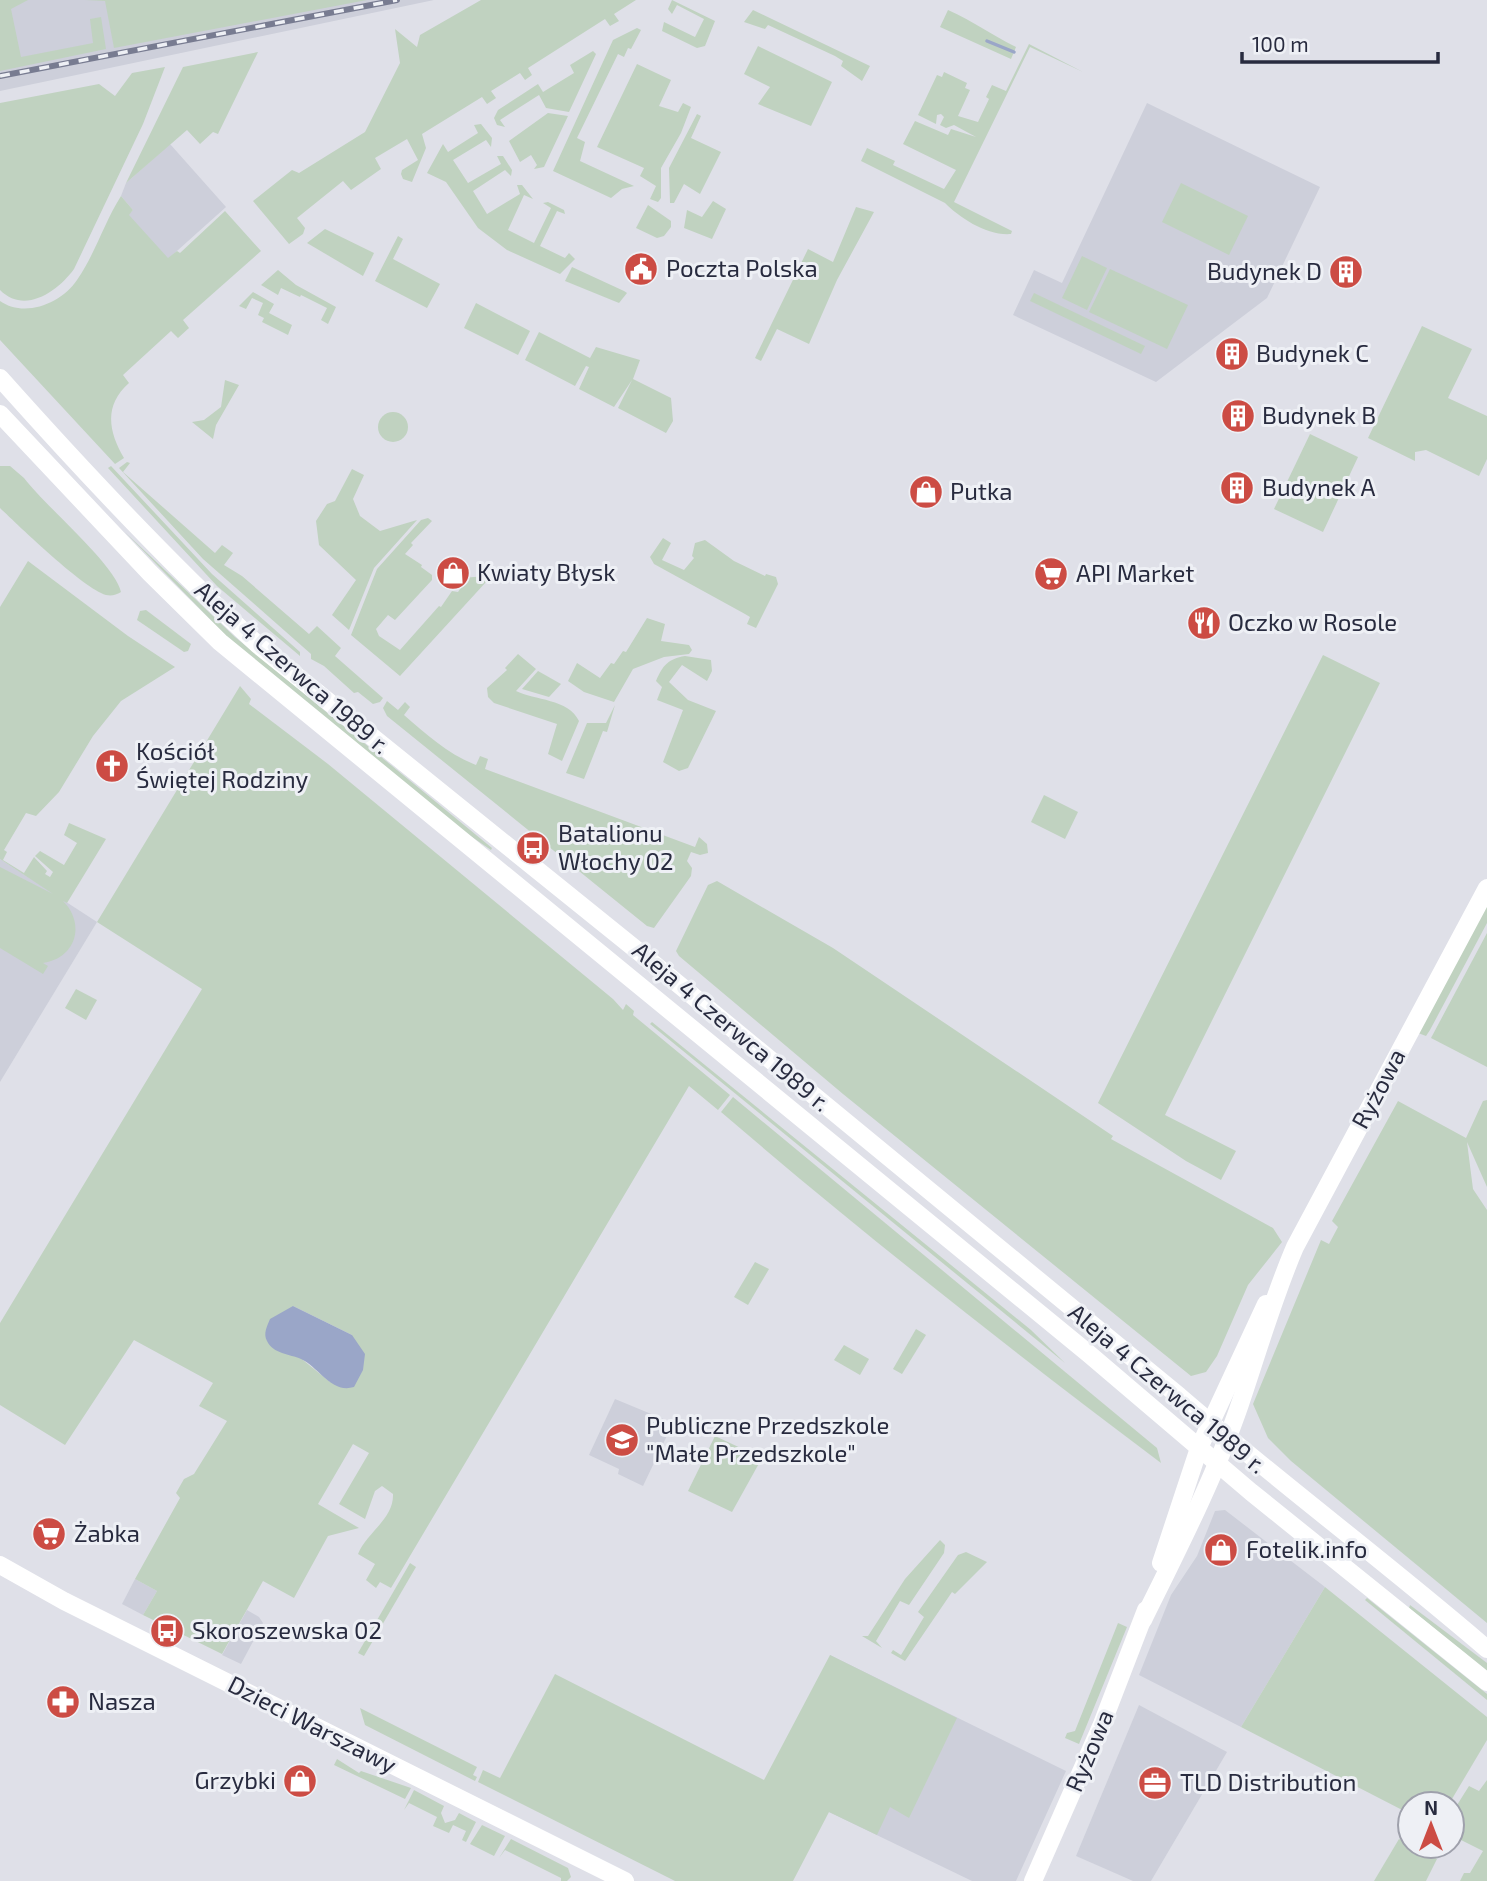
<svg xmlns="http://www.w3.org/2000/svg" width="1487" height="1881" font-family="'Exo 2',sans-serif">
<style>
.built{fill:#cdcfda}
.green{fill:#c0d2c0;fill-rule:evenodd}
.water{fill:#9aa6c8}
.lines{fill:none;stroke-linecap:round;stroke-linejoin:round}
.stream{stroke:#9aa6c8;stroke-width:3.5}
.secondary{stroke:#fff;stroke-width:18}
.rail-casing{stroke:#787c91;stroke-width:6}
.rail{stroke:#eef0f5;stroke-width:3.5;stroke-dasharray:10;stroke-linecap:butt}
.labels{text-anchor:middle;stroke-width:6;stroke-linejoin:round;paint-order:stroke}
.poi-label{font-size:24px;fill:#282b3f;stroke:#eef0f5;text-anchor:start}
.street-label{font-size:24px;fill:#282b3f;stroke:#eef0f5}
</style>
<rect width="100%" height="100%" fill="#dfe0e8"/>
<g class="built">
<polygon points="0,0 434,0 0,91"/>
<polygon points="1147,103 1320,187 1267,298 1156,382 1013,315 1034,270 1062,283"/>
<polygon points="170,144 226,207 168,259 128,215 133,210 121,196 126,183"/>
<polygon points="0,859 97,922 0,1082"/>
<polygon points="615,1399 673,1423 643,1486 618,1474 619,1469 589,1455"/>
<polygon points="1225,1510 1325,1587 1241,1727 1139,1675 1171,1595 1197,1556 1215,1511"/>
<polygon points="135,1579 157,1591 143,1615 122,1604"/>
<polygon points="247,1610 259,1617 263,1623 241,1664 222,1655"/>
<polygon points="830,1655 1066,1771 1016,1881 972,1881 829,1812"/>
<polygon points="1139,1705 1227,1752 1151,1881 1133,1881 1076,1856"/>
</g>
<g class="green">
<polygon points="0,0 28,0 11,9 21,57 93,43 90,19 101,17 106,49 0,71"/>
<polygon points="85,0 367,0 114,48 105,1"/>
<polygon points="481,0 636,0 614,14 619,21 610,26 605,19 528,68 532,75 525,80 520,73 491,91 496,98 487,104 482,97 422,134 426,148 412,182 403,179 401,174 402,170 418,160 407,139 375,158 381,169 351,190 343,181 297,218 305,228 303,234 289,244 253,201 292,170 299,173 365,132 400,63 395,29 417,47 420,35"/>
<polygon points="672,0 715,21 705,46 697,48 662,31 664,22 695,37 704,19 677,5 672,14 668,9"/>
<polygon points="753,10 870,66 862,81 841,66 843,61 835,56 768,25 765,29 744,22"/>
<path d="M948 10C973 21 992 35 1016 47L1011 59 940 27Z"/>
<polygon points="637,28 641,30 631,49 628,48 624,57 618,54 577,138 585,142 580,161 634,186 622,189 611,198 553,171 613,40"/>
<path d="M1029 44 1083 72 1030 47 954 202 1012 231 1011 234C987 236 960 218 945 203L861 161 867 148 895 161 893 165 944 189 956 170 903 144 915 121 948 135 951 129 976 137 954 125 946 128 940 125 944 117 941 114 937 115 936 124 918 115 937 75 942 77 944 72 967 83 965 88 970 90 958 116 978 122 989 99 986 97 992 85 1006 91Z"/>
<polygon points="758,46 832,82 811,126 758,104 770,87 744,74"/>
<polygon points="593,51 596,54 569,112 546,108 539,95 500,120 505,127 497,125 494,118 498,110 538,84 543,92 574,73 570,65"/>
<polygon points="258,52 218,134 213,132 200,144 187,130 126,183 183,67"/>
<polygon points="637,64 671,80 659,106 678,112 683,103 691,107 681,133 661,168 661,198 658,202 650,199 656,186 640,176 644,168 597,147"/>
<path d="M165 67 143 124 74 269C58 291 25 315 0 290V103L99 84 115 96 132 73Z"/>
<polygon points="548,113 568,116 544,167 534,169 537,165 531,155 520,162 509,141"/>
<polygon points="697,114 701,116 691,138 721,152 700,194 684,184 674,203 670,203 669,168"/>
<polygon points="481,124 492,138 491,147 486,140 453,160 468,183 501,164 497,156 503,156 512,170 511,176 505,170 473,191 487,214 520,194 517,185 522,185 533,199 524,195 508,230 534,243 551,208 543,203 548,202 564,210 565,214 557,211 540,246 565,258 569,253 575,259 560,274 507,250 478,228 446,182 427,173 443,144 448,152 478,133 474,125"/>
<polygon points="1181,183 1248,216 1229,255 1162,222"/>
<path d="M121 196 133 210 129 215 168 258 177 251 180 253 225 211 261 251 183 320 189 328 178 338 171 331 123 375 129 383C104 405 108 431 124 458L115 464 0 340V301C24 318 61 304 77 280 95 254 104 223 121 196Z"/>
<polygon points="713,201 726,209 712,239 684,228 687,210 702,217"/>
<polygon points="648,205 671,221 671,227 664,236 657,238 636,228"/>
<polygon points="856,207 874,212 837,280 809,344 777,329 761,361 755,358 808,249 833,262"/>
<polygon points="325,229 374,253 363,276 307,243"/>
<polygon points="398,236 403,239 393,259 440,284 427,308 375,281"/>
<polygon points="1082,256 1107,268 1087,310 1062,298"/>
<polygon points="572,267 624,291 627,293 619,303 565,281"/>
<polygon points="1110,269 1188,305 1167,349 1089,312"/>
<polygon points="278,270 296,285 336,307 328,324 321,320 327,308 301,295 300,297 281,288 278,295 261,285"/>
<polygon points="253,292 274,304 269,313 292,325 288,335 262,322 264,318 258,315 263,303 252,298 246,309 239,306"/>
<polygon points="1034,293 1145,346 1141,354 1030,301"/>
<polygon points="476,303 530,331 518,355 464,328"/>
<polygon points="1422,326 1472,349 1448,398 1487,416 1487,459 1479,476 1426,450 1415,452 1415,461 1368,438"/>
<polygon points="539,332 590,358 596,347 640,360 633,379 671,398 673,421 666,433 618,408 632,380 614,407 579,389 589,367 586,366 575,386 525,360"/>
<polygon points="225,380 239,385 216,425 213,439 192,422 204,420 221,407"/>
<circle cx="393" cy="427" r="15"/>
<polygon points="1310,434 1358,457 1323,532 1274,509"/>
<polygon points="127,462 130,463 123,472 215,553 222,545 233,553 224,565 242,576 309,634 317,626 341,648 335,656 383,698 380,702 373,704 358,692 354,693 324,666 311,659 311,654 203,559 119,468"/>
<path d="M0 466H10L24 478C45 506 115 564 121 592 116 595 112 596 106 595 83 588 20 527 0 508Z"/>
<polygon points="111,466 212,574 300,652 300,656 217,586 108,468"/>
<polygon points="352,469 364,475 353,499 360,516 380,531 417,520 374,568 349,630 332,615 356,580 319,545 316,521 327,504 335,501"/>
<polygon points="428,518 432,521 411,543 413,545 405,554 422,565 421,567 432,575 432,580 395,620 388,615 376,629 379,636 400,650 439,606 441,607 452,591 458,592 462,586 462,578 486,576 486,582 400,676 351,635 377,569 421,520"/>
<polygon points="125,532 235,637 492,848 491,850 447,820 233,643"/>
<polygon points="663,538 671,543 662,560 684,570 694,558 692,556 695,543 705,540 734,561 765,576 766,574 776,577 778,584 756,628 747,624 750,617 745,614 654,564 650,557"/>
<path d="M28 561 128 636 175 667 121 701 93 736 59 792 36 816 26 813 4 850 7 852 3 860 24 873 34 857 47 871 45 874 50 877 53 872 35 856 40 851 64 865 77 843 64 835 69 823 106 839 67 903 63 901C86 924 76 958 43 963L48 966 43 974 0 948V867L53 894 0 859V607Z"/>
<polygon points="146,610 191,644 188,651 184,652 137,620 140,611"/>
<polygon points="647,618 665,624 661,641 689,645 692,650 689,654 664,657 633,669 614,702 584,692 568,681 577,663 600,678 611,663 614,664 623,651 626,652"/>
<path d="M518 654 536 669 516 691C534 700 569 699 579 721L562 761 548 754 557 724 494 703 488 697 487 688 507 670 505 668Z"/>
<polygon points="1323,655 1380,683 1165,1115 1236,1151 1221,1180 1186,1161 1098,1103"/>
<path d="M685 656 711 660 712 671 707 681 682 665 669 682 688 700 716 711 688 768 679 771 663 762 683 710 657 700 662 687 656 681C663 665 668 659 685 656Z"/>
<polygon points="538,671 561,684 549,697 522,689"/>
<path d="M240 686 251 699 249 704 328 764 613 999 623 1010 626 1004 634 1011 633 1015 730 1095 718 1110 689 1086 391 1588 380 1582 376 1588 366 1580 375 1564 358 1554C367 1532 394 1519 393 1494L382 1486 375 1491 365 1519 339 1504 369 1453 353 1444 318 1504 359 1528 328 1536 294 1598 263 1581 222 1654 143 1615 157 1591 135 1579 180 1498 176 1493 184 1479 194 1474 227 1421 199 1406 213 1383 134 1340 65 1445 0 1405V1323L202 989 97 922ZM293 1306 352 1335 330 1382 303 1360Z"/>
<path d="M387 701 398 710 405 702 410 707 404 715C427 735 448 754 476 765L480 756 488 759 485 769 695 847 699 837 707 844 708 853 700 855 691 852 687 861 692 868 691 876 654 928 647 926 387 716 383 708Z"/>
<polygon points="615,705 607,732 603,731 584,779 566,773 587,723 606,723"/>
<polygon points="1044,795 1078,812 1065,839 1031,822"/>
<polygon points="717,881 833,948 1113,1136 1111,1139 1273,1228 1282,1242 1248,1285 1217,1356 1206,1372 1191,1376 843,1094 679,956 676,951 708,885"/>
<polygon points="1487,903 1487,923 1430,1030 1426,1036 1418,1033"/>
<polygon points="1487,933 1487,1067 1431,1038"/>
<polygon points="76,989 97,1000 86,1020 65,1008"/>
<polygon points="652,1022 1031,1330 1065,1363 650,1024"/>
<path d="M733 1097 1157 1448 1161 1463C1011 1350 863 1234 721 1112Z"/>
<polygon points="1487,1100 1487,1187 1467,1142 1473,1189 1487,1210 1487,1623 1291,1461 1268,1438 1253,1404 1321,1240 1329,1244 1338,1227 1332,1221 1398,1101 1466,1138 1483,1101"/>
<polygon points="755,1262 769,1269 748,1305 734,1297"/>
<polygon points="916,1329 926,1335 902,1374 893,1369"/>
<polygon points="844,1345 869,1359 860,1375 834,1360"/>
<polygon points="715,1436 762,1458 732,1512 688,1491"/>
<polygon points="940,1540 945,1545 944,1553 909,1605 900,1601 876,1641 882,1648 862,1636 868,1636 905,1579"/>
<polygon points="966,1552 987,1562 955,1594 952,1592 905,1661 891,1653 893,1650 901,1655 924,1617 918,1612 958,1555"/>
<polygon points="410,1563 416,1567 364,1656 358,1653"/>
<polygon points="1325,1587 1487,1717 1487,1740 1449,1804 1410,1804 1410,1814 1241,1727"/>
<polygon points="1367,1598 1487,1694 1487,1700 1365,1600"/>
<polygon points="1410,1605 1487,1663 1487,1672 1409,1608"/>
<polygon points="1118,1623 1127,1627 1079,1744 1065,1738 1067,1733 1075,1731"/>
<polygon points="830,1655 957,1718 909,1818 890,1807 877,1835 829,1812 793,1881 675,1881 478,1782 483,1770 500,1778 555,1674 764,1780"/>
<polygon points="360,1708 477,1767 473,1775 477,1777 475,1781 365,1725"/>
<polygon points="337,1759 359,1773 361,1771 411,1788 405,1799 334,1765"/>
<polygon points="1487,1780 1487,1881 1460,1881 1464,1873 1470,1873 1483,1851 1455,1837 1458,1831 1452,1824 1452,1813 1469,1786 1479,1791"/>
<polygon points="414,1790 444,1806 441,1813 445,1823 455,1820 459,1813 476,1822 466,1842 462,1840 466,1831 453,1825 449,1833 433,1826 437,1817 409,1803 404,1810"/>
<polygon points="482,1825 505,1836 494,1856 470,1844"/>
<polygon points="511,1839 568,1868 571,1877 567,1881 561,1881 561,1878 505,1850 499,1858"/>
<polygon points="1399,1839 1437,1859 1426,1881 1374,1881"/>
</g>
<path class="water" d="M293 1306 352 1335 365 1354 363 1370 354 1387C331 1394 319 1367 301 1359 290 1354 273 1354 267 1341 263 1334 267 1326 270 1319Z"/>
<g class="lines">
<polyline class="stream" points="987,41 1014,52"/>
<g class="secondary">
<path d="M0 378C82 470 166 560 257 644L649 960 1179 1396C1280 1483 1386 1562 1487 1649"/>
<polyline points="0,414 150,573 220,642 1089,1354 1251,1492 1487,1682"/>
<polyline points="1161,1563 1199,1448 1266,1304"/>
<polyline points="0,1565 64,1601 625,1881"/>
<path d="M1143 1620C1177 1551 1215 1477 1240 1404 1258 1351 1273 1298 1295 1247L1487 888"/>
<polyline points="1033,1881 1102,1724 1146,1610"/>
</g>
<g class="rail-casing">
<polyline id="rail" points="0,76 397,0"/>
</g>
<use href="#rail" class="rail"/>
</g>
<defs>
<g id="civic-disc" transform="scale(1.75)"><circle r="9.5" fill="#cc4c44" stroke="#eef0f5"/><path d="M-.6-6.5H3V-4.5H.6V-3L4-1V1h2V6H-6V1h2V-1L-.6-3ZM-1.2 2.5V6h2.4V2.5Z" fill="#fff"/></g>
<g id="building-disc" transform="scale(1.75)"><circle r="9.5" fill="#cc4c44" stroke="#eef0f5"/><path d="M-4-6H4V6H1V3H-1V6H-4ZM-2.5-4.3h1.7v1.8h-1.7ZM.8-4.3h1.7v1.8H.8ZM-2.5-1h1.7V.8h-1.7ZM.8-1h1.7V.8H.8Z" fill="#fff"/></g>
<g id="shop-disc" transform="scale(1.75)"><circle r="9.5" fill="#cc4c44" stroke="#eef0f5"/><path d="M-5-2.5h2.3a2.7 3.5 0 0 1 5.4 0H5L5.5 6h-11ZM-1.5-2.5h3a1.5 2.3 0 0 0-3 0Z" fill="#fff"/></g>
<g id="supermarket-disc" transform="scale(1.75)"><circle r="9.5" fill="#cc4c44" stroke="#eef0f5"/><path d="M-6-5.5h2.5l.6 2H6L4.5 2H-2.5L-4.4-4H-6ZM-1.5 3.2a1.3 1.3 0 1 0 .1 0ZM3 3.2a1.3 1.3 0 1 0 .1 0Z" fill="#fff"/></g>
<g id="restaurant-disc" transform="scale(1.75)"><circle r="9.5" fill="#cc4c44" stroke="#eef0f5"/><path d="M-5-6h1v4h1v-4h1v4h1v-4h1v5L-1.5 .5V6h-2V.5L-5-1ZM5-6V6H3V1.5H1.5Q1.5-4 5-6Z" fill="#fff"/></g>
<g id="church-disc" transform="scale(1.75)"><circle r="9.5" fill="#cc4c44" stroke="#eef0f5"/><path d="M-1.2-6h2.4v3.5h3.3v2.4h-3.3V6h-2.4V-.1h-3.3v-2.4h3.3Z" fill="#fff"/></g>
<g id="bus-disc" transform="scale(1.75)"><circle r="9.5" fill="#cc4c44" stroke="#eef0f5"/><path d="M-5-6H5V4H4V6H2V4H-2V6H-4V4H-5ZM-3.5-4V0h7V-4ZM-3.5 1.2v1.5H-2V1.2ZM2 1.2v1.5H3.5V1.2Z" fill="#fff"/></g>
<g id="school-disc" transform="scale(1.75)"><circle r="9.5" fill="#cc4c44" stroke="#eef0f5"/><path d="M0-5L7-2L0 1L-7-2ZM-4 1L0 2.5L4 1V4Q0 6-4 4Z" fill="#fff"/></g>
<g id="pharmacy-disc" transform="scale(1.75)"><circle r="9.5" fill="#cc4c44" stroke="#eef0f5"/><path d="M-2-6h4v4h4v4h-4v4h-4v-4h-4v-4h4Z" fill="#fff"/></g>
<g id="office-disc" transform="scale(1.75)"><circle r="9.5" fill="#cc4c44" stroke="#eef0f5"/><path d="M-6-3h4V-5.5h4V-3h4V5H-6ZM-1-4.5V-3h2v-1.5ZM-6 0V1H6V0Z" fill="#fff"/></g>
</defs>
<g fill-rule="evenodd">
<use href="#civic-disc" x="641" y="269"/>
<use href="#building-disc" x="1346" y="272"/>
<use href="#building-disc" x="1232" y="354"/>
<use href="#building-disc" x="1238" y="416"/>
<use href="#building-disc" x="1237" y="488"/>
<use href="#shop-disc" x="926" y="492"/>
<use href="#shop-disc" x="453" y="573"/>
<use href="#supermarket-disc" x="1051" y="574"/>
<use href="#restaurant-disc" x="1204" y="623"/>
<use href="#church-disc" x="112" y="766"/>
<use href="#bus-disc" x="533" y="848"/>
<use href="#school-disc" x="622" y="1440"/>
<use href="#supermarket-disc" x="49" y="1534"/>
<use href="#shop-disc" x="1221" y="1550"/>
<use href="#bus-disc" x="167" y="1631"/>
<use href="#pharmacy-disc" x="63" y="1702"/>
<use href="#shop-disc" x="300" y="1781"/>
<use href="#office-disc" x="1155" y="1783"/>
</g>
<g class="labels">
<g class="poi-label">
<text x="666" y="277">Poczta Polska</text>
<text x="1322" y="280" text-anchor="end">Budynek D</text>
<text x="1256" y="362">Budynek C</text>
<text x="1262" y="424">Budynek B</text>
<text x="1262" y="496">Budynek A</text>
<text x="950" y="500">Putka</text>
<text x="477" y="581">Kwiaty Błysk</text>
<text x="1076" y="582">API Market</text>
<text x="1228" y="631">Oczko w Rosole</text>
<text x="136" y="760">Kościół<tspan x="136" dy="28">Świętej Rodziny</tspan></text>
<text x="558" y="842">Batalionu<tspan x="558" dy="28">Włochy 02</tspan></text>
<text x="646" y="1434">Publiczne Przedszkole<tspan x="646" dy="28">"Małe Przedszkole"</tspan></text>
<text x="74" y="1542">Żabka</text>
<text x="1246" y="1558">Fotelik.info</text>
<text x="192" y="1639">Skoroszewska 02</text>
<text x="88" y="1710">Nasza</text>
<text x="276" y="1789" text-anchor="end">Grzybki</text>
<text x="1180" y="1791">TLD Distribution</text>
</g>
<g class="street-label">
<text transform="translate(292 668) rotate(41)" y="8">Aleja 4 Czerwca 1989 r.</text>
<text transform="translate(731 1027) rotate(40)" y="8">Aleja 4 Czerwca 1989 r.</text>
<text transform="translate(1379 1089) rotate(-62)" y="8">Ryżowa</text>
<text transform="translate(1167 1389) rotate(40)" y="8">Aleja 4 Czerwca 1989 r.</text>
<text transform="translate(312 1725) rotate(27)" y="8">Dzieci Warszawy</text>
<text transform="translate(1090 1751) rotate(-67)" y="8">Ryżowa</text>
</g>
</g>
<g transform="translate(1431 1825)"><circle r="33" fill="#eef0f5" stroke="#9fa1ac" stroke-width="2"/>
<path d="M0-5L12 26L0 18L-12 26Z" fill="#cc4c44"/>
<text y="-10" font-size="19" font-weight="bold" text-anchor="middle" fill="#282b3f">N</text>
</g>
<path d="M1242 52v10h196v-10" fill="none" stroke="#282b3f" stroke-width="3.5"/>
<text x="1252" y="52" font-size="21" fill="#282b3f" stroke="#eef0f5" stroke-width="5" paint-order="stroke">100 m</text>
</svg>
